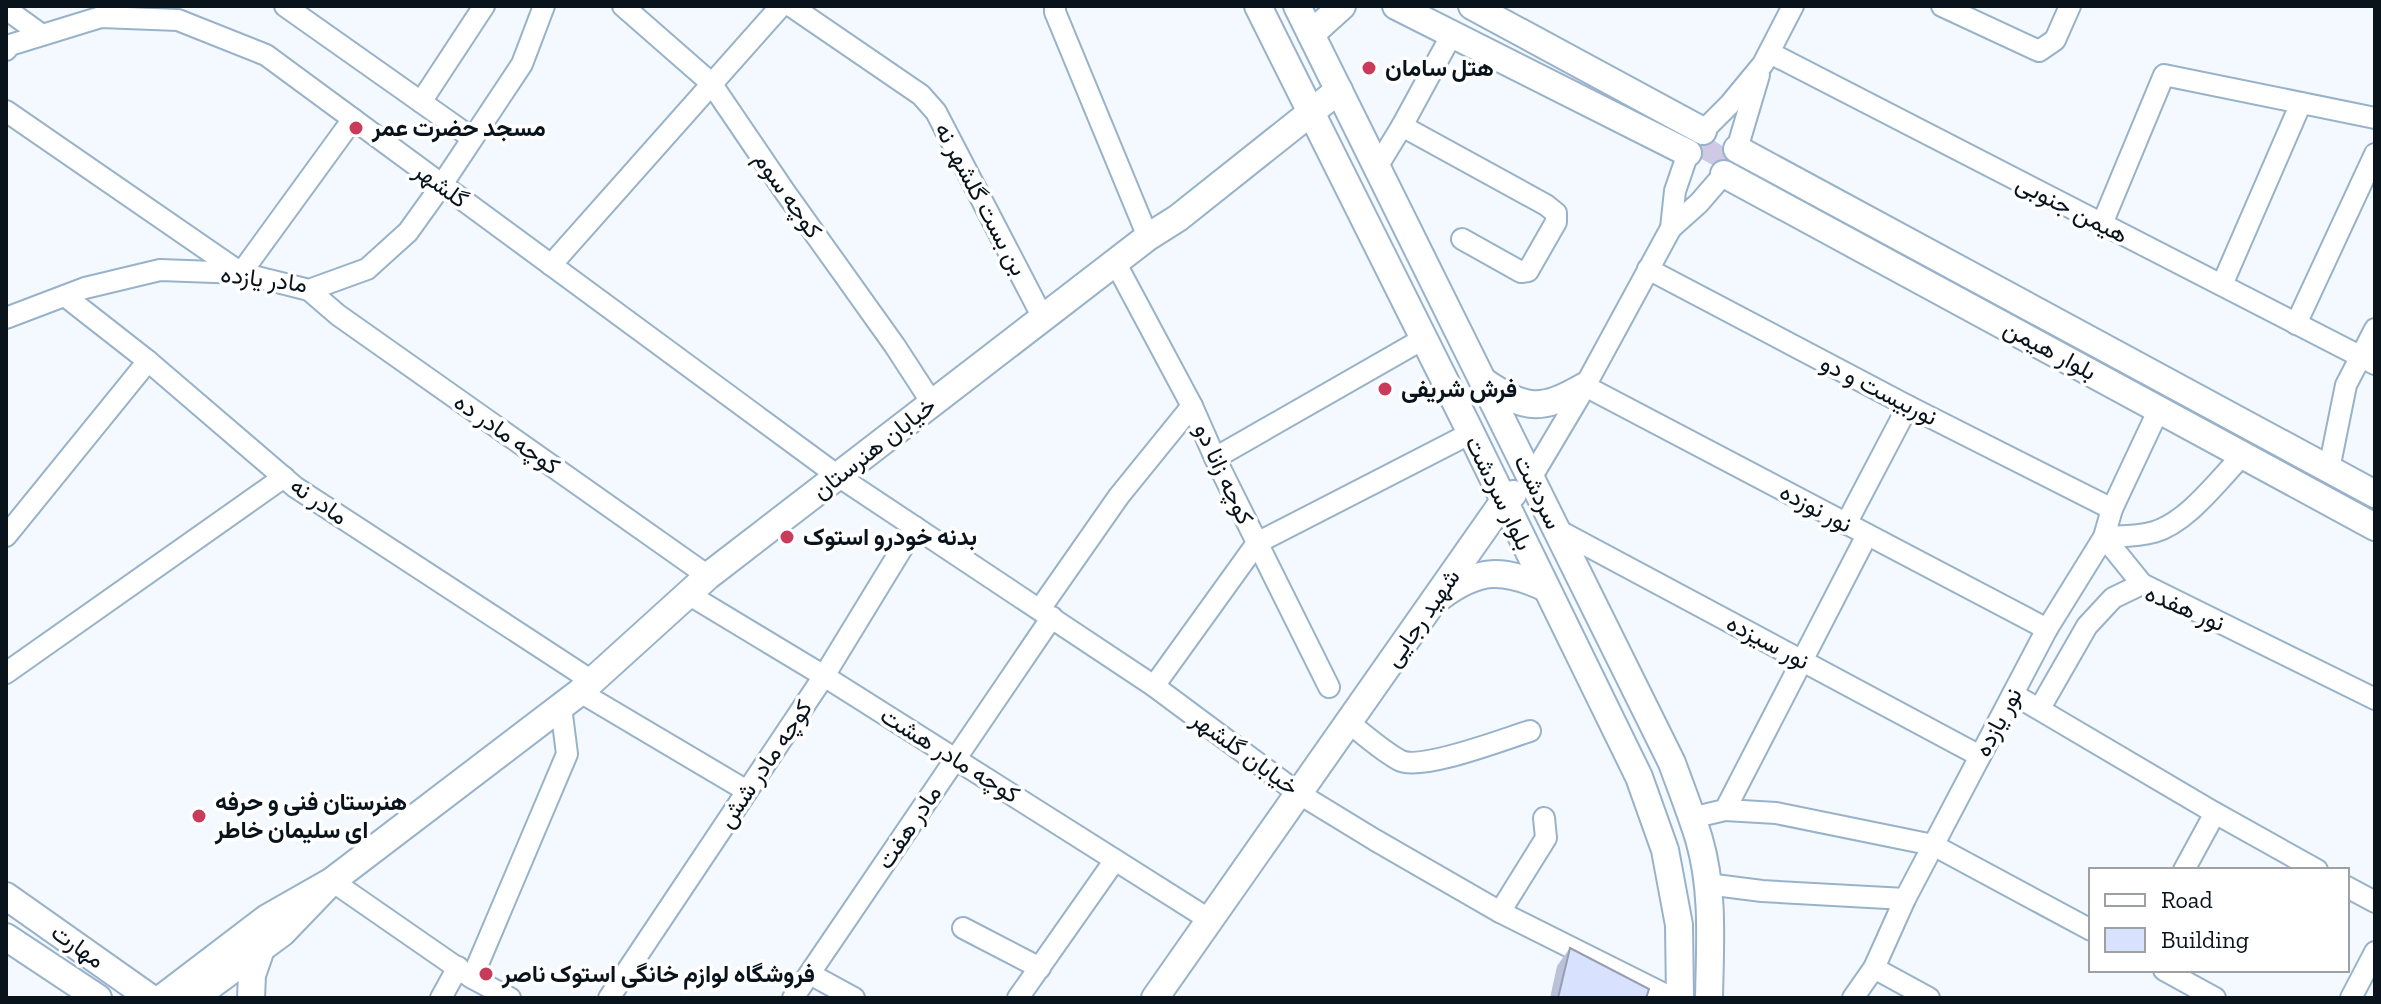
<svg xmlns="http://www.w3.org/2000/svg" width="2381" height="1004" font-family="'Zilla Slab',Vazirmatn,serif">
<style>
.green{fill:#d0c9e6}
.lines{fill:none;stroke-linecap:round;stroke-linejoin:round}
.minor-casing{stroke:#98b2ca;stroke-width:24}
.major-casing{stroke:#98b2ca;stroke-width:30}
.minor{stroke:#fff;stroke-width:20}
.major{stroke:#fff;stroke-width:26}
.wall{fill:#bac2da}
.building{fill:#d8e1fd;stroke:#979eb1;stroke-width:2}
.poi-dot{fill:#ca3a5b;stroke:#fff;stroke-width:3}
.labels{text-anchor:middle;stroke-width:7;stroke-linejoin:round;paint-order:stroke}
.poi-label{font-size:24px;font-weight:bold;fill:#09131c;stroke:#fff;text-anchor:start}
.street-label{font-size:24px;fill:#09131c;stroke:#fff}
</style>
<rect width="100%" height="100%" fill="#f4f9ff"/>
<polygon class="green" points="1705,140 1713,140 1727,149 1728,163 1716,167 1698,157 1697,149 1699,143"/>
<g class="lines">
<g class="minor-casing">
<g id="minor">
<polyline points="285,6 472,138"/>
<polyline points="623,6 711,83 785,192 895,346 932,403"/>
<polyline points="791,6 921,95 936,112 1043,318"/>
<polyline points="1055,6 1055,12 1148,237"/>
<polyline points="1942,6 2039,51 2055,40 2070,6"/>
<polyline points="6,9 42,35"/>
<polyline points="6,50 10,45 101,17 178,20 266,55 838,476 1154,686 1298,793 1375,840 1500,912 1672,998"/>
<polyline points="1770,53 2375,364"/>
<polyline points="421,102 484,6"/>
<polyline points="6,111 241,273 353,119"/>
<polyline points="1402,126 1546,205 1556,213 1556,222 1528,271 1521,272 1462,239"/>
<polyline points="1703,131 1730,104 1763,64 1793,6"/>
<polyline points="1737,149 1759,75"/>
<polyline points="1377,167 1402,126 1452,34"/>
<polyline points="2102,224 2164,75 2375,118"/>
<polyline points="1671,228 1675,191 1688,153"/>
<polyline points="1115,262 1192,406 1215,458 1329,687"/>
<polyline points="551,265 781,6"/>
<polyline points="1648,269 1908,406 2112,509"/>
<polyline points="2222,285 2301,103"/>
<polyline points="309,290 338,315 708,576"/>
<polyline points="65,296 148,361 295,487 592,681"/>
<polyline points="6,318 85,288 160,270 241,273 309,290 367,269 408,232 441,186 522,64 544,6"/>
<polyline points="2296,324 2375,154"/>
<polyline points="1585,386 2047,629"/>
<path d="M2159 409 2112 509 2104 537C2120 536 2137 537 2154 532 2188 522 2218 480 2243 455"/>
<polyline points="1215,458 1423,339"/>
<polyline points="2329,469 2346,385 2375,329"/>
<polyline points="1531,478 1578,399 1671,228 1699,203 1724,174"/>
<polyline points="1846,524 1908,406"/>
<polyline points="1556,529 1980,756"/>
<polyline points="6,536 148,361"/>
<polyline points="688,594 824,676 1210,920"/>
<polyline points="1040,609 1119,496 1192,406"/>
<polyline points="6,673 284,477"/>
<polyline points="1154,686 1257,543 1471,433"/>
<polyline points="580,692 747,791"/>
<polyline points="2013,694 2215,813 2317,870"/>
<polyline points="2040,708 2087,626 2113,598 2142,584 2375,699"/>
<path d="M1349 723C1365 735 1381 750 1399 760 1420 772 1504 739 1530 731"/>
<polyline points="1725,810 1776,813 1933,845 2091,930"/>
<polyline points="1691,818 1725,810 1867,535"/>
<polyline points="2184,870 2215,813"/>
<polyline points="332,881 472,978"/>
<polyline points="1707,884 1762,891 1905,899"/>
<polyline points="2347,887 2375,902"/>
<polyline points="1500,912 1546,838 1544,818"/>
<polyline points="963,928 1040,968"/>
<polyline points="1874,968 1929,998"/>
<polyline points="2164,970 2215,998"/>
<polyline points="810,974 854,998"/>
<polyline points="441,998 458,967"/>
<polyline points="510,998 472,978 567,754 561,707"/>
<polyline points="609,998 824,676 915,527"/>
<polyline points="793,998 1052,617"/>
<polyline points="1018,998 1115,860"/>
<polyline points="1853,998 1874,968 1905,899 2047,629 2104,537 2142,584"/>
<polyline points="2351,998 2375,952"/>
</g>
</g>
<g class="major-casing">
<g id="major">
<polyline points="1258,6 1471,433 1639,777 1665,850 1679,925 1680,998"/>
<path d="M1297 6 1672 763C1681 788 1691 813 1699 839 1714 890 1710 945 1709 998"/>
<polyline points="1396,6 1688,153"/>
<polyline points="1472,6 1703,131"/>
<polyline points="1311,34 1342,6"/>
<polyline points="1737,149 2375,494"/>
<polyline points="1724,174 2375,527"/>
<path d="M1483 381C1526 410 1540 412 1585 386"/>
<path d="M1440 597C1479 568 1503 568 1546 588"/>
<polyline points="332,881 580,692 708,576 1148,237 1178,218 1339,90"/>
<polyline points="6,896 149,997"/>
<polyline points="6,937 98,998"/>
<polyline points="162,998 267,918 332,881 282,933 194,998"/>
<polyline points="251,998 252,975 261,949"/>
<polyline points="1155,998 1503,502 1513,494"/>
</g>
</g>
<use href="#minor" class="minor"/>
<use href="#major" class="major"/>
</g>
<polygon class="wall" points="1570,948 1646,998 1550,998 1557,966"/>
<polygon class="building" points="1570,948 1649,989 1646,998 1558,998"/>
<g class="poi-dot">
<circle cx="1369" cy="68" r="8"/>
<circle cx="356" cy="128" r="8"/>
<circle cx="1385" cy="389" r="8"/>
<circle cx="787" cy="537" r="8"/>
<circle cx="199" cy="816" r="8"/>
<circle cx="486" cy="974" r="8"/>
</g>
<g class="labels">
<g class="poi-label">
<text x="1385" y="76">هتل سامان</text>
<text x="372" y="136">مسجد حضرت عمر</text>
<text x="1401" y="397">فرش شریفی</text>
<text x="803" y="545">بدنه خودرو استوک</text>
<text x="215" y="810">هنرستان فنی و حرفه<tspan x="215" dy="28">ای سلیمان خاطر</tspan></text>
<text x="502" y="982">فروشگاه لوازم خانگى استوک ناصر</text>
</g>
<g class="street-label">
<text transform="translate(441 185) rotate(36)" y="8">گلشهر</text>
<text transform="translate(788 195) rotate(55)" y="8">کوچه سوم</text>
<text transform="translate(981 199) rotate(62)" y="8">بن بست گلشهر نه</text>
<text transform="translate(2072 209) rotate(27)" y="8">هیمن جنوبی</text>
<text transform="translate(264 279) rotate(7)" y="8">مادر یازده</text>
<text transform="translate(2050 350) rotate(28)" y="8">بلوار هیمن</text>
<text transform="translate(1879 390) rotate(27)" y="8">نوربیست و دو</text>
<text transform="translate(507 434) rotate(35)" y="8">کوچه مادر ده</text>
<text transform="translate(874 448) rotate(-38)" y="8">خیابان هنرستان</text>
<text transform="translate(1224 474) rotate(65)" y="8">کوچه زانا دو</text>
<text transform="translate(1538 492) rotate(64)" y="8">سردشت</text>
<text transform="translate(1499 493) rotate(64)" y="8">بلوار سردشت</text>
<text transform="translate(319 501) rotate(35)" y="8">مادر نه</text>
<text transform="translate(1816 508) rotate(28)" y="8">نور نوزده</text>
<text transform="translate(2185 608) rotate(23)" y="8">نور هفده</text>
<text transform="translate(1422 618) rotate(-55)" y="8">شهید رجایی</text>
<text transform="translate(1768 642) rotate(28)" y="8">نور سیزده</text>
<text transform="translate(1998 722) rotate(-62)" y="8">نور یازده</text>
<text transform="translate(1245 753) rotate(36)" y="8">خیابان گلشهر</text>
<text transform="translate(950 755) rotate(32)" y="8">کوچه مادر هشت</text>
<text transform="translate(765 764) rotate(-56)" y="8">کوچه مادر شش</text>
<text transform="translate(909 827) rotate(-56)" y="8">مادر هفت</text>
<text transform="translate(78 946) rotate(35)" y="8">مهارت</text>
</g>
</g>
<rect width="2381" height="1004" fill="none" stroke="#09131c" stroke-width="16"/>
<rect x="2089" y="868" width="260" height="104" fill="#ffffff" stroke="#9da1a4" stroke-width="2"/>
<rect x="2105" y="894" width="40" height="12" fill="#ffffff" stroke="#9da1a4" stroke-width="2"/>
<text x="2161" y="908" font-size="24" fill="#09131c">Road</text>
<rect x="2105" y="928" width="40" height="24" fill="#d8e1fd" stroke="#9da1a4" stroke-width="2"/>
<text x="2161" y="948" font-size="24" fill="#09131c">Building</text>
</svg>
